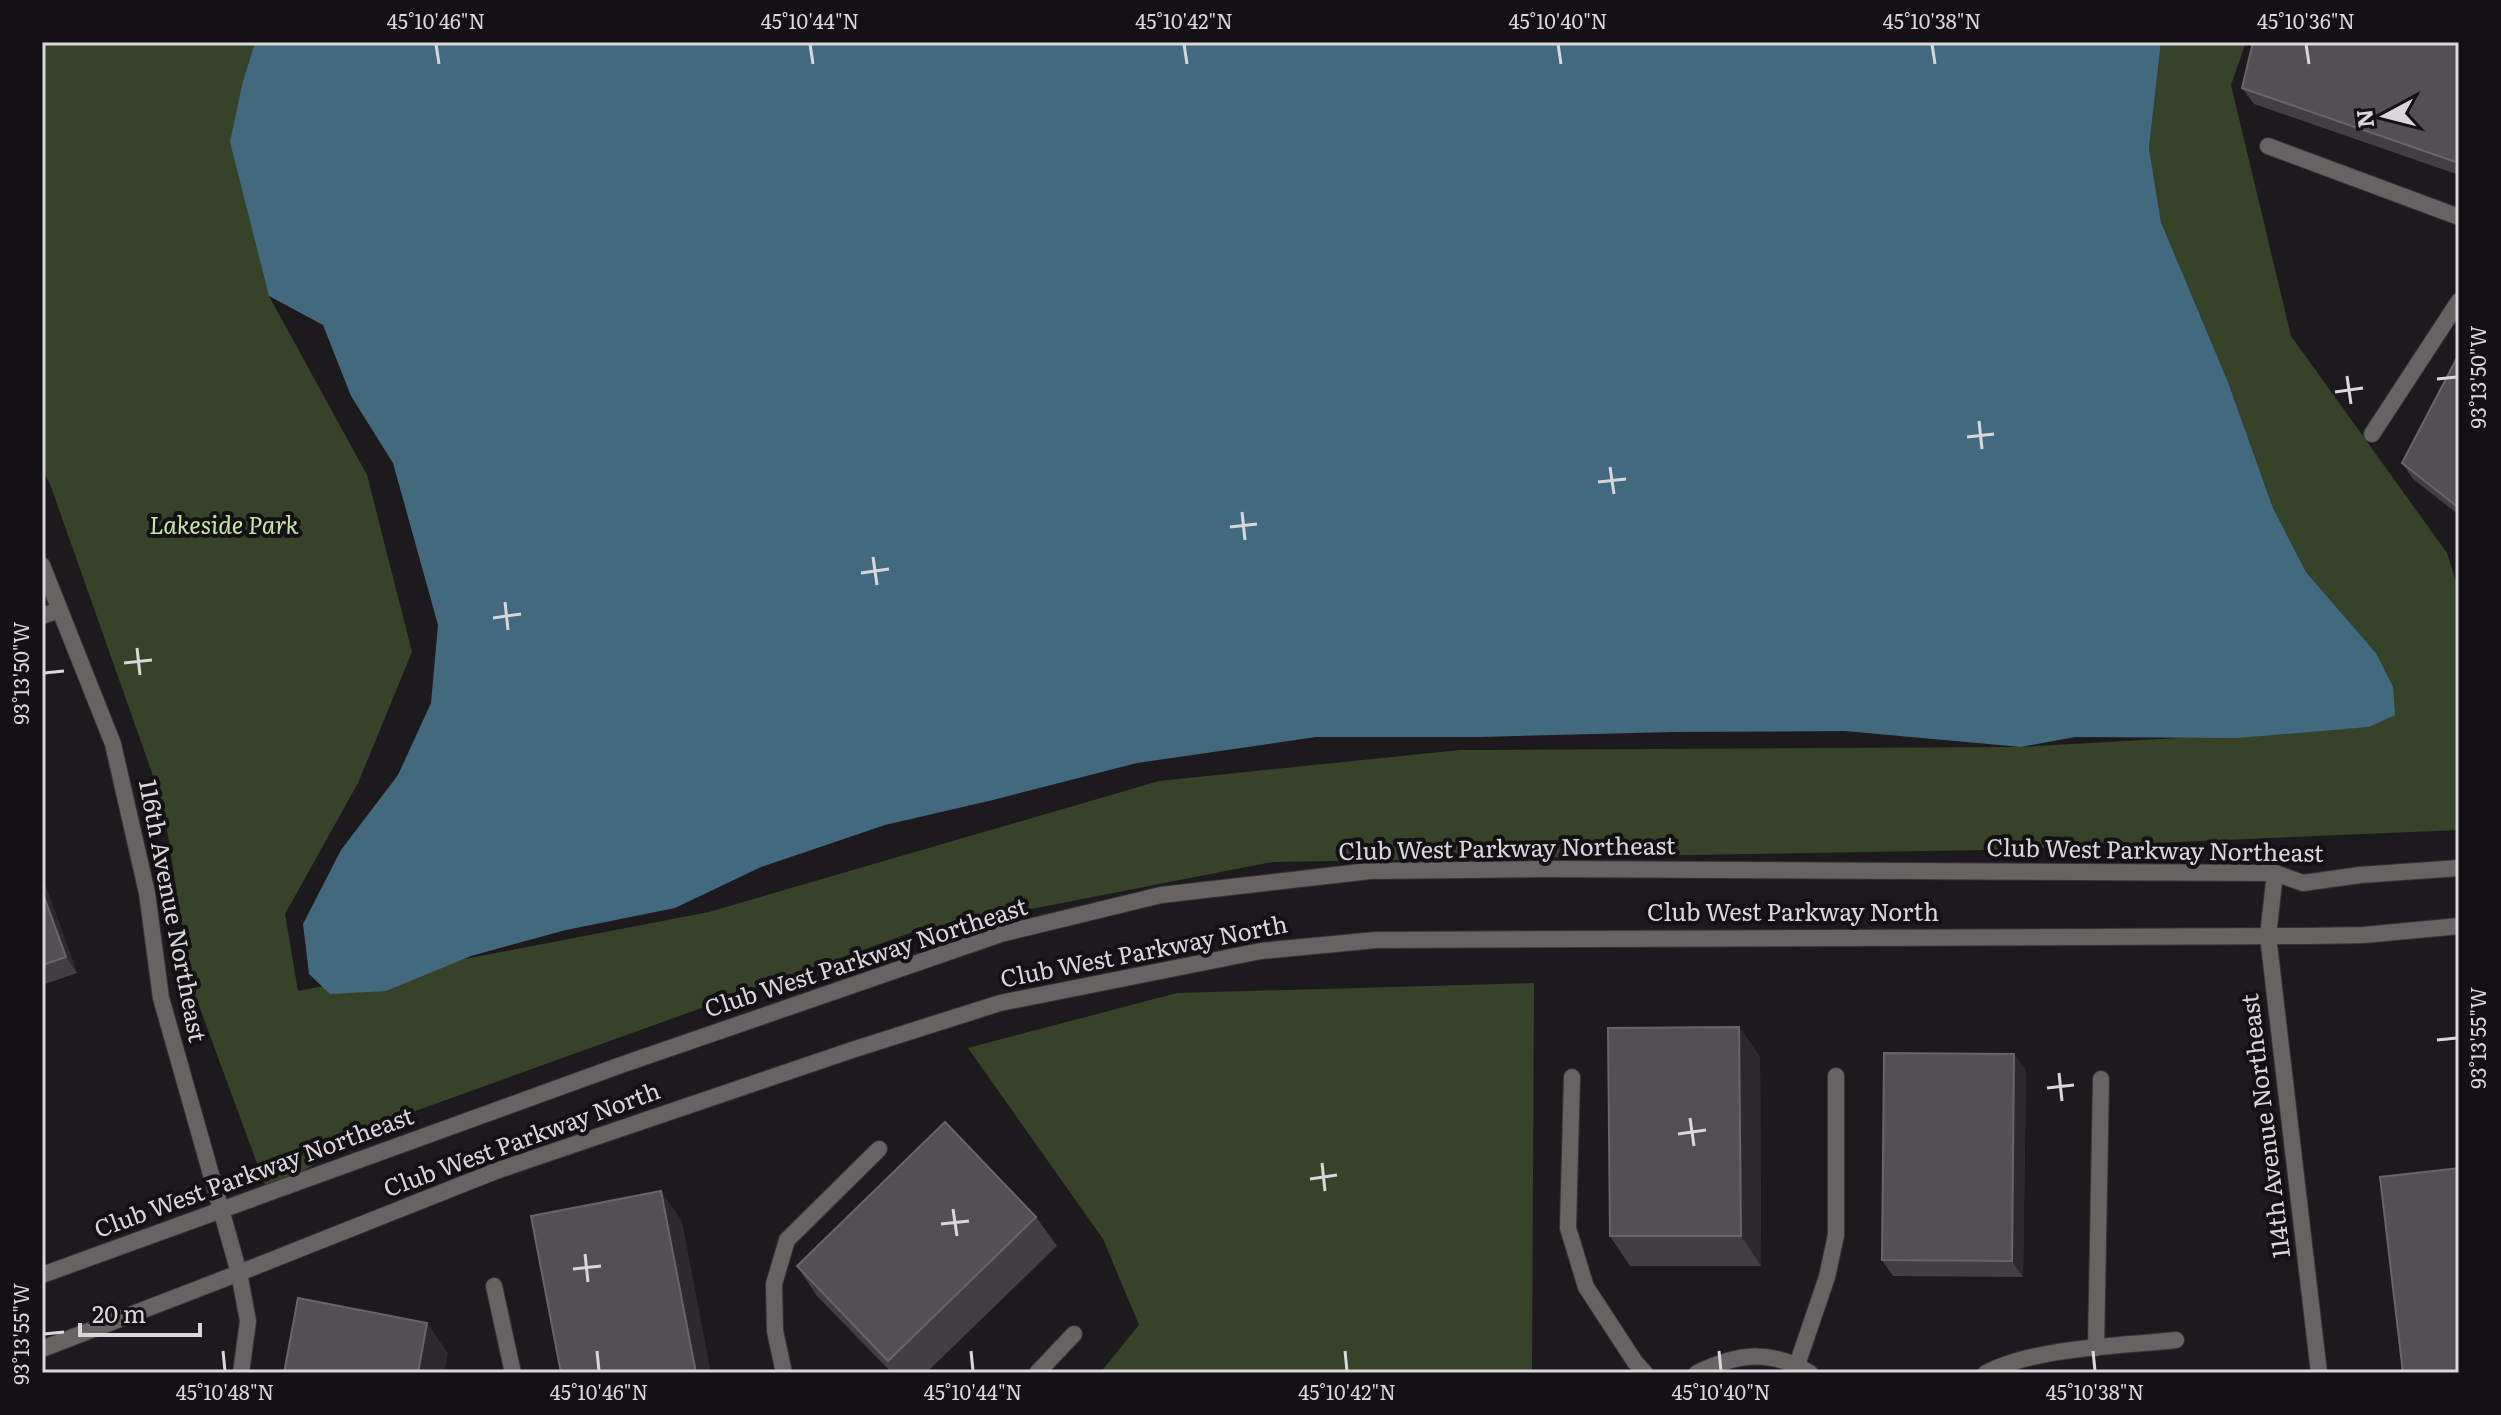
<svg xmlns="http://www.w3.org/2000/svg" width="2501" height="1415" font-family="Literata,serif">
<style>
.green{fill:#364328}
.water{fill:#42697d}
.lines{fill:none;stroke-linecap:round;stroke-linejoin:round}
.service-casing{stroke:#373438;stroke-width:18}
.minor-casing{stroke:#373438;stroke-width:18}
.tertiary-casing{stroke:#373438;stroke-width:18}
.service{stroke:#666463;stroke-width:16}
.minor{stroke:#666463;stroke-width:16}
.tertiary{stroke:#666463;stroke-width:16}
.wall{fill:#423f43}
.shaded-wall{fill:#2d2a2e}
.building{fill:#535054;stroke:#686569;stroke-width:2}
.ticks{fill:none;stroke:#d9d7da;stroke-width:3}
.labels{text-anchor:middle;stroke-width:8;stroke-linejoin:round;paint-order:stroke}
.park-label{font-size:24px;font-style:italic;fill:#c9e6ab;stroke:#141114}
.street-label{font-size:24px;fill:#d9d7da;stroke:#141114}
.neatline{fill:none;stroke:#d9d7da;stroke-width:3}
.ticks-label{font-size:20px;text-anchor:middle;fill:#d9d7da}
</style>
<rect width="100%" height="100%" fill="#1d1a1e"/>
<g class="green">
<polygon points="42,42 255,42 243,81 269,296 367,475 412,652 358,783 285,914 298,991 709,912 1159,781 1460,750 2021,747 2369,727 2376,653 2306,572 2273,508 2228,382 2161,222 2149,148 2161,42 2246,42 2231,85 2291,336 2447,553 2459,591 2459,830 1988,850 1272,862 913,932 379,1124 268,1193 191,984 163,804 50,484 42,469"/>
<polygon points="1534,983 1532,1373 1100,1373 1139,1325 1103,1239 968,1048 1177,993"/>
</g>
<polygon class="water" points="255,42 2161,42 2149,148 2161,222 2228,382 2273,508 2306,572 2376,653 2393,687 2395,715 2369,727 2237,738 2075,737 2021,747 1845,731 1673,732 1480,737 1316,737 1137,763 993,800 885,825 761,867 675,908 566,930 471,956 386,991 330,994 309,974 303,924 341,850 398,775 431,703 438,625 393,463 351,396 323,325 269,296 230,142 243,81"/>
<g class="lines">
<g class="service-casing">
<g id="service">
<polyline points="2268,146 2459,217"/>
<polyline points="2372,434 2459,301"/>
<polyline points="1572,1077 1568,1228 1586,1287 1635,1362 1645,1373"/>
<polyline points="239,1273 248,1321 241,1373"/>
<polyline points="494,1286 513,1373"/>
<polyline points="2096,1348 2101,1079"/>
<polyline points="1797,1365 1827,1277 1836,1235 1836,1076"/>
<polyline points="784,1373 775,1331 774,1284 787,1240 879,1149"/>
<polyline points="1037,1373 1074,1334"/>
<path d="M1697 1373C1738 1353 1770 1349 1810 1373"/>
<path d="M1986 1373C2035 1347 2121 1346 2176 1340"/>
</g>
</g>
<g class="minor-casing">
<g id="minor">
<polyline points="42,565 113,744 147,893 161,998 239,1273"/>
<polyline points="42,616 59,610"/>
<polyline points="2275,873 2268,936 2319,1373"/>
</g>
</g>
<g class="tertiary-casing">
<g id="tertiary">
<polyline points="42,1275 621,1065 1001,934 1161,895 1370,871 1546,869 2275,873 2303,883 2360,875 2459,868"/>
<polyline points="42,1349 239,1273 496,1171 852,1050 1000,1003 1261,951 1376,940 2308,936 2364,935 2459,926"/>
</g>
</g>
<use href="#service" class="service"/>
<use href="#minor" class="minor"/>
<use href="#tertiary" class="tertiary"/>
</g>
<g class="wall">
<polygon points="2459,42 2459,175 2254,104 2242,88"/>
<polygon points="2459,354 2459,515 2413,479 2402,463"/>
<polygon points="42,876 77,973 42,985"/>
<polygon points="1739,1027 1760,1057 1761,1266 1630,1266 1610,1236"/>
<polygon points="2026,1070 2023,1277 1893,1276 1882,1260"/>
<polygon points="1036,1217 1057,1246 926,1373 892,1373 817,1296 797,1266"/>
</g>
<g class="shaded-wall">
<polygon points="42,876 77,973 66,957 42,891"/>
<polygon points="1739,1027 1760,1057 1761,1266 1741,1236"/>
<polygon points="2014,1054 2026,1070 2023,1277 2012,1261"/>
<polygon points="661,1191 682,1221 711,1373 696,1373"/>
<polygon points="427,1323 448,1353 444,1373 418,1373"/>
</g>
<g class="building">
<polygon points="2253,42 2459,42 2459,163 2242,88"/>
<polygon points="2459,354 2459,508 2402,463"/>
<polygon points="42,891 66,957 42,965"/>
<polygon points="1739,1027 1741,1236 1610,1236 1608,1028"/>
<polygon points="1884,1053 2014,1054 2012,1261 1882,1260"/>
<polygon points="945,1122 1036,1217 888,1361 797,1266"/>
<polygon points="2459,1168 2459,1373 2403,1373 2380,1177"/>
<polygon points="661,1191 696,1373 561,1373 531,1216"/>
<polygon points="298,1298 427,1323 418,1373 284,1373"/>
</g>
<path class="ticks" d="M436 44 439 64M810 44 813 64M1184 44 1187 64M1558 44 1561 64M1932 44 1935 64M2306 44 2309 64M2347 376 2351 404M2437 379 2457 377M2335 392 2363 388M1979 421 1982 449M1967 437 1994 434M1610 467 1614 494M1598 482 1626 479M1242 512 1245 540M1230 527 1257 524M873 557 877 585M861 573 889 569M505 602 508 630M493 618 521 614M137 648 140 675M124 663 152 660M44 673 64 671M2437 1040 2457 1038M2059 1073 2062 1101M2047 1088 2074 1085M1690 1118 1694 1146M1678 1134 1706 1130M1322 1163 1325 1191M1310 1179 1337 1175M953 1209 957 1236M941 1224 969 1221M585 1254 588 1282M573 1269 601 1266M44 1334 64 1332M223 1351 225 1371M597 1351 599 1371M971 1351 973 1371M1345 1351 1347 1371M1719 1351 1721 1371M2093 1351 2095 1371"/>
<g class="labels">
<g class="park-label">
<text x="224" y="534">Lakeside Park</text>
</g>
<g class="street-label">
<text transform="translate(1507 849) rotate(-1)" y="8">Club West Parkway Northeast</text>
<text transform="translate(2155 851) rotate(1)" y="8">Club West Parkway Northeast</text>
<text transform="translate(172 911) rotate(79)" y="8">116th Avenue Northeast</text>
<text x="1793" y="921">Club West Parkway North</text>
<text transform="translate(1144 952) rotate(-11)" y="8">Club West Parkway North</text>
<text transform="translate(866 958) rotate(-18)" y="8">Club West Parkway Northeast</text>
<text transform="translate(2266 1126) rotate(-97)" y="8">114th Avenue Northeast</text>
<text transform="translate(522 1140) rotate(-20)" y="8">Club West Parkway North</text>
<text transform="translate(254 1173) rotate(-20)" y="8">Club West Parkway Northeast</text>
</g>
</g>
<rect width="2501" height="1415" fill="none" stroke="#141114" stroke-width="88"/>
<g transform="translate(2385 116) rotate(263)" stroke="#141114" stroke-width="6" paint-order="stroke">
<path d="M0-6L14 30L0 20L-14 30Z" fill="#d9d7da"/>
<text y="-12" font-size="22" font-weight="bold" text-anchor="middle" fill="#d9d7da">N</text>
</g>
<path d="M80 1323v12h120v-12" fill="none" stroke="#d9d7da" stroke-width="4"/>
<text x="92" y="1323" font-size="24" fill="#d9d7da" stroke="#141114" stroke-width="6" paint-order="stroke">20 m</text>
<rect x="44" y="44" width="2413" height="1327" class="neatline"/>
<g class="ticks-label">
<text x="436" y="29">45°10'46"N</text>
<text x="810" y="29">45°10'44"N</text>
<text x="1184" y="29">45°10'42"N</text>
<text x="1558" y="29">45°10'40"N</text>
<text x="1932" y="29">45°10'38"N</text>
<text x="2306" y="29">45°10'36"N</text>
<text transform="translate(2479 377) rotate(-90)" y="7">93°13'50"W</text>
<text transform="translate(22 673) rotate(-90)" y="7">93°13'50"W</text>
<text transform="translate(2479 1038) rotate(-90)" y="7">93°13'55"W</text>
<text transform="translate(22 1334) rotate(-90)" y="7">93°13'55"W</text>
<text x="225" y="1400">45°10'48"N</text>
<text x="599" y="1400">45°10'46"N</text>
<text x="973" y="1400">45°10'44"N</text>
<text x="1347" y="1400">45°10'42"N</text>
<text x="1721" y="1400">45°10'40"N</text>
<text x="2095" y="1400">45°10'38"N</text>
</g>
</svg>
